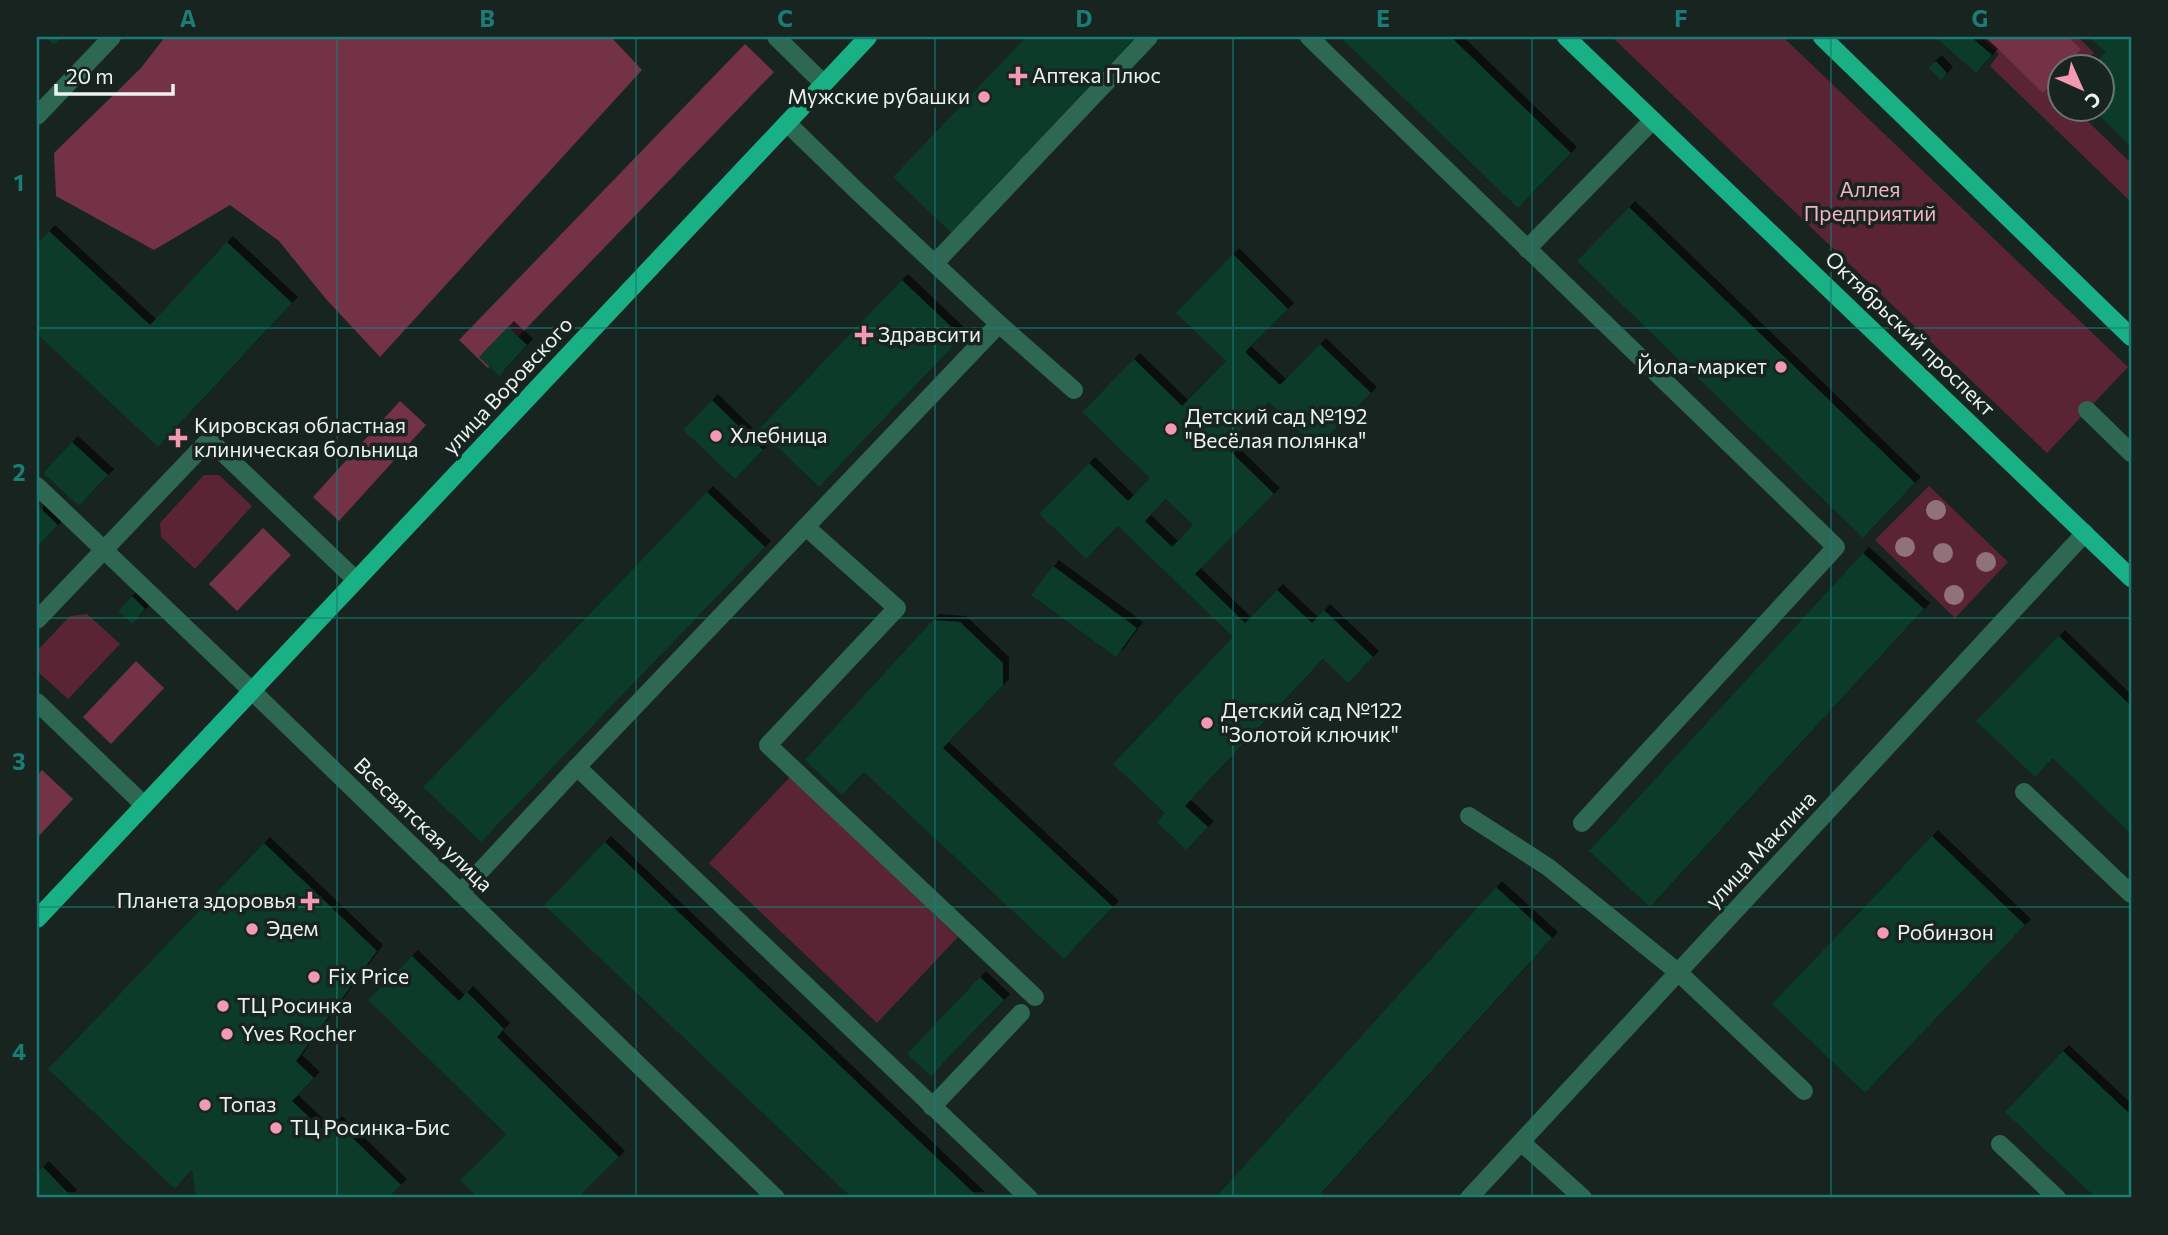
<svg xmlns="http://www.w3.org/2000/svg" width="2168" height="1235" font-family="Commissioner,sans-serif">
<style>
.green{fill:#5a2435}
.forest{fill:#743247}
.building{fill:#083a2a;fill-rule:evenodd;filter:url(#shadow)}
.lines{fill:none;stroke-linecap:round;stroke-linejoin:round}
.lane{stroke:#2e6853;stroke-width:18}
.street{stroke:#2e6853;stroke-width:18}
.primary{stroke:#1ab085;stroke-width:18}
.tree{fill:#907379}
.grid{fill:none;stroke:#1a7c74;stroke-width:2;stroke-opacity:0.55}
.poi-dot{fill:#f19ab2;stroke:#18241f;stroke-width:2.5}
.labels{text-anchor:middle;stroke-width:7;stroke-linejoin:round;paint-order:stroke}
.poi-label{font-size:21px;fill:#ebf2ef;stroke:#18241f;text-anchor:start}
.park-label{font-size:21px;fill:#f3b3c3;stroke:#18241f}
.street-label{font-size:21px;fill:#ebf2ef;stroke:#18241f}
.neatline{fill:none;stroke:#1a7c74;stroke-width:2.5}
.grid-label{font-size:23px;text-anchor:middle;font-weight:bold;fill:#1a7c74}
</style>
<defs>
<filter id="shadow"><feDropShadow dx="6" dy="-6" stdDeviation="0" flood-color="#0009"/></filter>
</defs>
<rect width="100%" height="100%" fill="#18241f"/>
<g class="green">
<polygon points="1612,37 1783,37 2128,367 2047,453"/>
<polygon points="1980,37 2078,37 2094,53 2080,66 2060,66 2060,108 2075,109 2131,163 2131,202 1990,66 1999,54"/>
<polygon points="204,475 219,475 252,506 195,569 161,537 160,523"/>
<polygon points="1929,486 2008,562 1955,618 1875,540"/>
<polygon points="87,614 120,644 68,699 37,671 37,651 70,616"/>
<polygon points="790,777 958,937 877,1023 709,863"/>
</g>
<g class="forest">
<polygon points="165,37 611,37 642,70 380,357 326,299 279,241 230,205 154,250 56,196 54,153 141,68"/>
<polygon points="1986,37 2068,37 2081,49 2066,66 2060,66 2059,74 2043,93"/>
<polygon points="745,44 774,72 488,368 459,340"/>
<polygon points="400,401 426,425 339,521 313,497"/>
<polygon points="263,528 291,555 237,611 209,584"/>
<polygon points="136,661 164,688 111,744 83,717"/>
<polygon points="42,770 73,799 37,838 37,776"/>
</g>
<g class="building">
<polygon points="46,37 62,37 54,45"/>
<polygon points="1026,37 1136,37 951,233 893,177"/>
<polygon points="1340,37 1451,37 1571,153 1518,208"/>
<polygon points="1935,37 1971,37 1992,55 1976,73"/>
<polygon points="2089,37 2131,37 2131,147 2092,108 2102,108 2102,66 2092,66 2106,52"/>
<polygon points="1936,61 1947,73 1941,80 1928,68"/>
<polygon points="1629,207 1915,483 1863,538 1577,261"/>
<polygon points="49,231 150,325 227,242 292,303 158,447 37,334 37,244"/>
<path d="M1233 254 1288 309 1245 352 1280 385 1320 344 1371 393 1316 448 1269 402 1225 446 1274 494 1195 574 1245 623 1277 590 1312 623 1324 610 1373 657 1348 683 1323 659 1185 806 1208 827 1186 850 1157 822 1165 813 1113 764 1233 637 1118 526 1086 559 1039 514 1089 463 1128 501 1150 478 1082 412 1134 359 1182 406 1226 361 1176 313ZM1166 499 1193 525 1172 547 1145 521Z"/>
<polygon points="902,280 962,337 819,487 759,429"/>
<polygon points="508,327 527,345 499,376 479,357"/>
<polygon points="712,400 763,450 735,479 683,430"/>
<polygon points="72,442 108,475 79,506 43,473"/>
<polygon points="707,492 765,547 481,842 423,787"/>
<polygon points="37,505 58,525 37,547"/>
<polygon points="1863,553 1924,609 1650,907 1589,851"/>
<polygon points="1053,566 1137,628 1116,657 1031,595"/>
<polygon points="132,596 145,609 132,624 118,611"/>
<polygon points="933,620 960,622 1003,663 1003,685 943,748 1113,907 1064,959 864,772 842,795 805,760"/>
<polygon points="2059,636 2131,706 2131,834 2053,758 2035,777 1976,721"/>
<polygon points="1932,836 2025,925 1865,1093 1772,1004"/>
<polygon points="605,842 877,1101 979,1198 852,1198 544,905"/>
<polygon points="264,843 377,951 296,1061 314,1078 292,1101 326,1133 336,1122 401,1185 388,1198 196,1198 192,1170 175,1189 48,1069"/>
<polygon points="1496,887 1552,938 1317,1198 1215,1198"/>
<polygon points="412,956 459,1001 467,992 504,1029 497,1037 619,1157 578,1198 478,1198 460,1180 506,1134 368,1000"/>
<polygon points="980,977 1004,1000 931,1076 907,1054"/>
<polygon points="2063,1051 2131,1115 2131,1198 2096,1198 2005,1112"/>
<polygon points="43,1167 71,1196 69,1198 37,1198 37,1173"/>
</g>
<g class="lines">
<g class="lane">
<polyline points="776,37 824,84"/>
<polyline points="1309,37 1836,547 1582,823"/>
<polyline points="37,116 112,37"/>
<polyline points="1527,249 1653,120"/>
<polyline points="935,263 1149,37"/>
<polyline points="999,324 1074,390"/>
<polyline points="2087,410 2131,453"/>
<polyline points="37,486 252,691"/>
<polyline points="806,527 897,608 768,745 1035,997"/>
<polyline points="37,620 205,444 213,443 220,450 356,580"/>
<polyline points="37,702 144,805"/>
<polyline points="577,767 1029,1198"/>
<polyline points="2024,792 2131,894"/>
<polyline points="1469,816 1548,867 1679,973 1804,1091"/>
<polyline points="460,893 577,767 999,324 856,190 787,123"/>
<polyline points="932,1107 1021,1013"/>
<polyline points="1521,1142 1583,1198"/>
<polyline points="2000,1144 2057,1198"/>
</g>
<g class="street">
<polyline points="252,691 776,1198"/>
<polyline points="1469,1198 2085,533"/>
</g>
<g class="primary">
<polyline points="1566,37 2131,578"/>
<polyline points="1822,37 2131,337"/>
<polyline points="37,919 868,37"/>
</g>
</g>
<g class="tree">
<circle cx="1936" cy="510" r="10"/>
<circle cx="1905" cy="547" r="10"/>
<circle cx="1943" cy="553" r="10"/>
<circle cx="1986" cy="562" r="10"/>
<circle cx="1954" cy="595" r="10"/>
</g>
<path class="grid" d="M337 37V1198M636 37V1198M935 37V1198M1233 37V1198M1532 37V1198M1831 37V1198M37 328H2131M37 618H2131M37 907H2131"/>
<g class="poi-dot">
<path d="M1014.5 65.5h7v7h7v7h-7v7h-7v-7h-7v-7h7z"/>
<circle cx="984" cy="97" r="7"/>
<path d="M860.5 324.5h7v7h7v7h-7v7h-7v-7h-7v-7h7z"/>
<circle cx="1781" cy="367" r="7"/>
<circle cx="1171" cy="429" r="7"/>
<circle cx="716" cy="436" r="7"/>
<path d="M174.5 427.5h7v7h7v7h-7v7h-7v-7h-7v-7h7z"/>
<circle cx="1207" cy="723" r="7"/>
<path d="M306.5 890.5h7v7h7v7h-7v7h-7v-7h-7v-7h7z"/>
<circle cx="252" cy="929" r="7"/>
<circle cx="1883" cy="933" r="7"/>
<circle cx="314" cy="977" r="7"/>
<circle cx="223" cy="1006" r="7"/>
<circle cx="227" cy="1034" r="7"/>
<circle cx="205" cy="1105" r="7"/>
<circle cx="276" cy="1128" r="7"/>
</g>
<g class="labels">
<g class="poi-label">
<text x="1032" y="83">Аптека Плюс</text>
<text x="970" y="104" text-anchor="end">Мужские рубашки</text>
<text x="878" y="342">Здравсити</text>
<text x="1767" y="374" text-anchor="end">Йола-маркет</text>
<text x="1185" y="424">Детский сад №192<tspan x="1185" dy="24">"Весёлая полянка"</tspan></text>
<text x="194" y="433">Кировская областная<tspan x="194" dy="24">клиническая больница</tspan></text>
<text x="730" y="443">Хлебница</text>
<text x="1221" y="718">Детский сад №122<tspan x="1221" dy="24">"Золотой ключик"</tspan></text>
<text x="296" y="908" text-anchor="end">Планета здоровья</text>
<text x="266" y="936">Эдем</text>
<text x="1897" y="940">Робинзон</text>
<text x="328" y="984">Fix Price</text>
<text x="237" y="1013">ТЦ Росинка</text>
<text x="241" y="1041">Yves Rocher</text>
<text x="219" y="1112">Топаз</text>
<text x="290" y="1135">ТЦ Росинка-Бис</text>
</g>
<g class="park-label">
<text x="1870" y="197">Аллея<tspan x="1870" dy="24">Предприятий</tspan></text>
</g>
<g class="street-label">
<text transform="translate(1910 334) rotate(44)" y="7">Октябрьский проспект</text>
<text transform="translate(508 386) rotate(-47)" y="7">улица Воровского</text>
<text transform="translate(423 825) rotate(44)" y="7">Всесвятская улица</text>
<text transform="translate(1761 850) rotate(-47)" y="7">улица Маклина</text>
</g>
</g>
<rect width="2168" height="1235" fill="none" stroke="#18241f" stroke-width="77"/>
<g transform="translate(2081 88) rotate(135)"><circle r="33" fill="#18241f" stroke="#6c7672" stroke-width="2"/>
<path d="M0-5L12 26L0 18L-12 26Z" fill="#f19ab2"/>
<text y="-10" font-size="19" font-weight="bold" text-anchor="middle" fill="#ebf2ef">С</text>
</g>
<path d="M56 84v10h117v-10" fill="none" stroke="#ebf2ef" stroke-width="3.5"/>
<text x="66" y="84" font-size="21" fill="#ebf2ef" stroke="#18241f" stroke-width="5" paint-order="stroke">20 m</text>
<rect x="38" y="38" width="2092" height="1158" class="neatline"/>
<g class="grid-label">
<text x="188" y="27">A</text>
<text x="487" y="27">B</text>
<text x="785" y="27">C</text>
<text x="1084" y="27">D</text>
<text x="1383" y="27">E</text>
<text x="1681" y="27">F</text>
<text x="1980" y="27">G</text>
<text x="19" y="191">1</text>
<text x="19" y="481">2</text>
<text x="19" y="770">3</text>
<text x="19" y="1060">4</text>
</g>
</svg>
